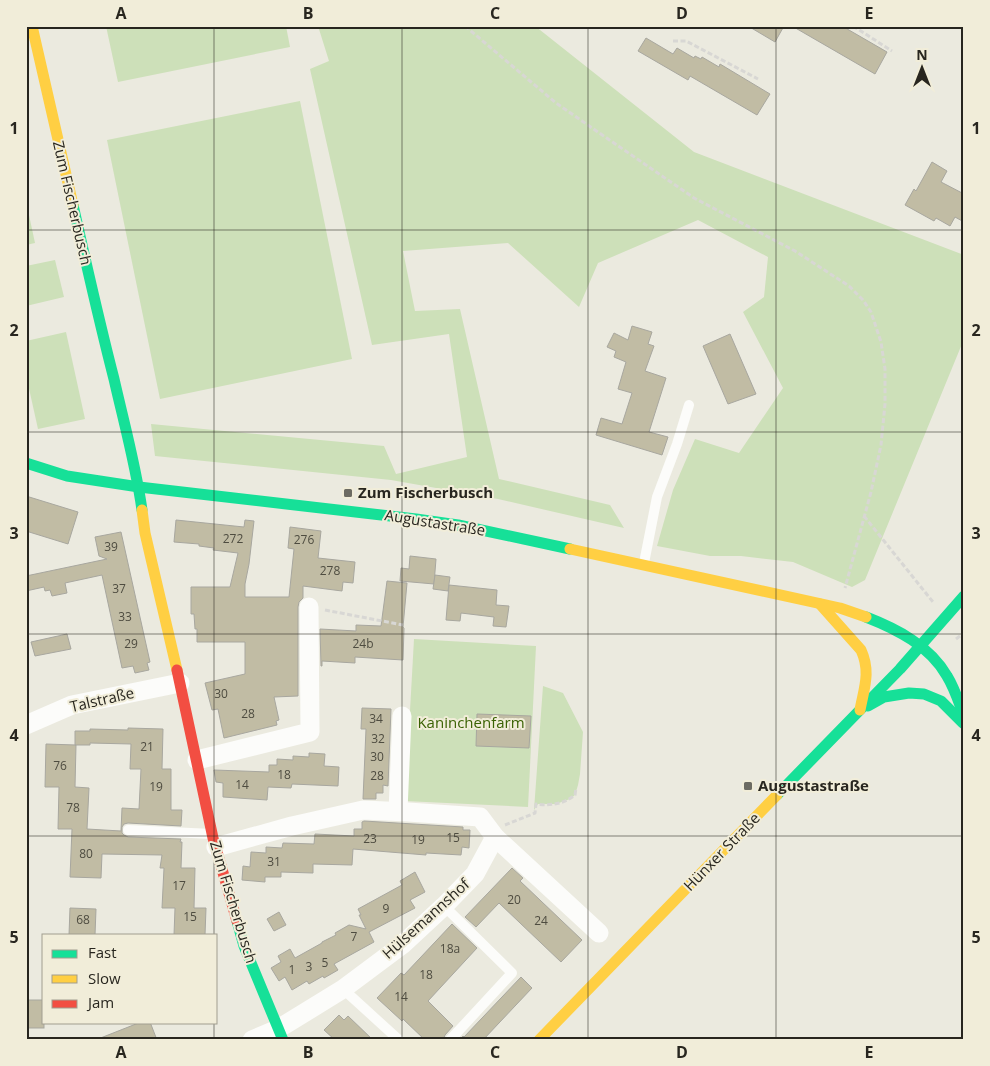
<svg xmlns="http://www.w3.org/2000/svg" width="990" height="1066" font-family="'Open Sans',sans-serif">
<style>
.green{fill:#cde0b9}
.building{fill:#c1bca4;stroke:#a8a79f}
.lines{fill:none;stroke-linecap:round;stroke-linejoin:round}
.path{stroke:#d8d7d4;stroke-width:3;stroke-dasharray:5 2.5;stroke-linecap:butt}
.lane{stroke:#fcfcfa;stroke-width:10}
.street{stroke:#fcfcfa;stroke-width:19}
.fast{stroke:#16e098;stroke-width:11}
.slow{stroke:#ffcf43;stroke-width:11}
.jam{stroke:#f24e42;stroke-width:11}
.grid{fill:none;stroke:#28261f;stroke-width:1;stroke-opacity:0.55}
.poi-dot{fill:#6c6b62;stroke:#f1edd9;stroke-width:2}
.labels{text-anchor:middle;stroke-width:4;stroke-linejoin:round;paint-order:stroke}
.number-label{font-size:12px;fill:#4e4c40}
.street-label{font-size:15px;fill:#28261f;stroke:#f1edd9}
.poi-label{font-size:15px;font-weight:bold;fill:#28261f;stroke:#f1edd9;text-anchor:start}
.park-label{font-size:15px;fill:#3a6204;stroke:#f1edd9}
.neatline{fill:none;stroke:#28261f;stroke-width:2}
.grid-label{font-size:16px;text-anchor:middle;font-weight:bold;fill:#28261f}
</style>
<rect width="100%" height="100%" fill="#ebeadf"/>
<g class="green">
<polygon points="106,26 286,26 290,47 118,82"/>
<polygon points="318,26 535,26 694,152 964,255 964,339 865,580 852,587 793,562 741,556 710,556 657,546 673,490 695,439 739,453 783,388 743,312 764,297 768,257 698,220 598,263 579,307 508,243 403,251 415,311 460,309 499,479 610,505 624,528 498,499 391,480 155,456 151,424 384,446 396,474 467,457 449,334 372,345 310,69 329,61"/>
<polygon points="300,101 352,359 160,399 107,140"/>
<polygon points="26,201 35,243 26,245"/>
<polygon points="55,260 64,297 26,306 26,266"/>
<polygon points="66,332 85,419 38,429 26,375 26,341"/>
<polygon points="414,639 536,646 528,807 405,801"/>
<polygon points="543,686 563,693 583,732 580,774 578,785 575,795 570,799 556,804 538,804 534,810"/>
</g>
<g class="building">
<polygon points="748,26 784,26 775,42"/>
<polygon points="792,26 842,26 887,52 875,74"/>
<polygon points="646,38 673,54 677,48 694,58 695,56 701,59 702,57 719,67 720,64 770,94 757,115 690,76 688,80 638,51"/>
<polygon points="932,162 947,171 941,182 964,194 964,222 955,217 950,226 936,218 934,221 905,205 914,189 916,191"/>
<polygon points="632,326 652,332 648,344 654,346 645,371 666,378 649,432 668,437 662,455 596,435 601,418 622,424 632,393 618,389 626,362 614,357 616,351 607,347 614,333 628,340"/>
<polygon points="730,334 756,394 728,404 703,346"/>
<polygon points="26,496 78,512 68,544 26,531"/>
<polygon points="176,520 244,527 245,520 254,521 249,564 245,584 245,597 289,597 294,549 288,548 290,527 321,531 318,558 355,562 353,583 343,582 342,591 303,586 303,598 299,602 298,607 298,696 274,697 279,720 276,721 277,725 224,738 218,709 212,710 205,683 245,674 245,642 197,642 197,629 195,629 194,614 191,614 191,587 230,587 238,553 213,550 214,548 199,546 199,544 174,542"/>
<polygon points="121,532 150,662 147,663 149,670 135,673 133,666 122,668 102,575 65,583 67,593 52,596 50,590 45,591 44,587 26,591 26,576 107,559 99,556 95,537"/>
<polygon points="410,556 436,559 434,584 400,581 401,568 409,569"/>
<polygon points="435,575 450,577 448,591 433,589"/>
<polygon points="387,581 407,583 403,627 404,628 403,660 355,657 355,663 322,661 322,666 321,666 320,629 356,631 356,625 381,626"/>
<polygon points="449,585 497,590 496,605 509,606 506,627 493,626 494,617 461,613 460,621 446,620"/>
<polygon points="67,634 71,649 35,656 31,642"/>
<polygon points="362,708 391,709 388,786 383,785 383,793 376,793 376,799 363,799 366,729 361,729"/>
<polygon points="477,714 531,716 529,748 476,746"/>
<polygon points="128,728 163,729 162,769 171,769 171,810 182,810 181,826 128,823 124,824 122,827 122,833 124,835 128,837 181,839 180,842 182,842 181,868 195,868 194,908 206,908 205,935 174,935 175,908 162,908 164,868 160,868 162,855 102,854 101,878 70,877 72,829 58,829 59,787 45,787 46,744 76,745 75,787 89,788 87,829 121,831 122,808 139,809 141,769 130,769 131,744 90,743 90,745 75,745 75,731 90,731 90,729 128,730"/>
<polygon points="309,753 325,754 324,766 339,767 338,786 292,784 291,788 268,787 267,800 223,797 223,783 216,782 214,770 269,772 269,765 277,765 277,759 293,760 293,756 309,757"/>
<polygon points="364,821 463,827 463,830 470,830 469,848 462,847 461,855 426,853 426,855 353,849 352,865 313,864 313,873 281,872 281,877 265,877 265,882 242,880 243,866 250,867 251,852 266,853 266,847 282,848 283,843 314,844 315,834 354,836 354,829 362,829 362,822"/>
<polygon points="512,868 523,878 520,881 582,940 561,962 499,903 476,927 465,917"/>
<polygon points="415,872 425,892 410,900 415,908 369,932 374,942 334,964 338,970 324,978 323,976 309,984 307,981 292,990 285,977 279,981 271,968 281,962 278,956 290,949 295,958 322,943 322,942 336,935 335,933 349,925 366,929 359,915 361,915 358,909 402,885 400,881"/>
<polygon points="70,908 96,909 95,935 69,935"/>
<polygon points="279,912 286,925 274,931 267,919"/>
<polygon points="452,924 477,948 428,1001 453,1026 445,1035 443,1040 425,1040 403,1019 402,1021 377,998 401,973 404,975"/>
<polygon points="521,977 532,988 483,1040 460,1040 463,1036 464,1037"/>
<rect x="26" y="1000" width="18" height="28"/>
<polygon points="339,1015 344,1020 348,1016 373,1040 335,1040 324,1030"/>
<polygon points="141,1022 150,1022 157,1040 99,1040 98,1039"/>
</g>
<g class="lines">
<g class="path">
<polyline points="465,26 556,103 595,130 694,198 795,251 849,286 863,300 871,312 881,342 885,369 885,404 881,445 871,492 845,588"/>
<polyline points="853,26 892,51"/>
<polyline points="957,26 959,28"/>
<polyline points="673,41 686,41 758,79"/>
<polyline points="864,516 933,602"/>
<polyline points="325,610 403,625"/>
<polyline points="956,639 964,633"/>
<path d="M505 825 535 813 536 804C550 806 564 804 575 795L576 788"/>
</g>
<g class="lane">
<polyline points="644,563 657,497 677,444 689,405"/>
<polyline points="128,830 212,834"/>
<polyline points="444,906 512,973 450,1040"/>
<polyline points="343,989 399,1040"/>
</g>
<g class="street">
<polyline points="26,725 72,705 180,683"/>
<polyline points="197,760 310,732 309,607"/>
<polyline points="398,811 402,716"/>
<polyline points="216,847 292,826 363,810 408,812 480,817 495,837 599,933"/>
<polyline points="252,1040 278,1029 343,989 402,945 444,906 475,874 495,837"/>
</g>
<g class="fast">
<path d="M73 205C86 263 99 321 114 379 124 423 136 466 142 510"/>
<polyline points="26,463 67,476 139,487 416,519 458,525 570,549"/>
<path d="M866 617C897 629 930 646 947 676 955 689 959 703 964 716"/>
<polyline points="868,706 884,697 909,693 924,694 941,701 963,723"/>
<polyline points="777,795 900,669 964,596"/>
<polyline points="237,921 244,946 283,1040"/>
</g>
<g class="slow">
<polyline points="32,26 73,205"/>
<polyline points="142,510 145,533 177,670"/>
<polyline points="570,549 840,608 866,617"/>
<path d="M820 604 861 650C871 672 864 688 860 710"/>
<polyline points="539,1040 777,795"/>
</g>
<polyline class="jam" points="177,670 213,838 237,921"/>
</g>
<path class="grid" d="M214 26V935M402 26V1040M588 26V1040M776 26V1040M26 230H964M26 432H964M26 634H964M26 836H964M214 1022V1040"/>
<g class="poi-dot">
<rect x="343" y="488" width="10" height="10" rx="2.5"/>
<rect x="743" y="781" width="10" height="10" rx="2.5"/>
</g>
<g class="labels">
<g class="number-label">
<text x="233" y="543">272</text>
<text x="304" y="544">276</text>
<text x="111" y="551">39</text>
<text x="330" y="575">278</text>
<text x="119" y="593">37</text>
<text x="125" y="621">33</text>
<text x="131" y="648">29</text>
<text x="363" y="648">24b</text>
<text x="221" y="698">30</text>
<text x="248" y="718">28</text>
<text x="376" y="723">34</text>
<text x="378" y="743">32</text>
<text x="147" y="751">21</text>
<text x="377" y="761">30</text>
<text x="60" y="770">76</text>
<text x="284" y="779">18</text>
<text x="377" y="780">28</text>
<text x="242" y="789">14</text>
<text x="156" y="791">19</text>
<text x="73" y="812">78</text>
<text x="453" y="842">15</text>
<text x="370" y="843">23</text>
<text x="418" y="844">19</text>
<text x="86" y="858">80</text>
<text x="274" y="866">31</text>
<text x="179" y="890">17</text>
<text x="514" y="904">20</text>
<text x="386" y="913">9</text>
<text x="190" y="921">15</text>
<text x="83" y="924">68</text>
<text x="541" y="925">24</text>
<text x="354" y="941">7</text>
<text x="450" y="953">18a</text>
<text x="325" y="967">5</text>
<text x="309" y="971">3</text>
<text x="292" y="974">1</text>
<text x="426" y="979">18</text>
<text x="401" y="1001">14</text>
</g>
<g class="street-label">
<text transform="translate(72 203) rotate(77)" y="5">Zum Fischerbusch</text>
<text transform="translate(435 523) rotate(9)" y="5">Augustastraße</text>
<text transform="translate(102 700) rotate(-13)" y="5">Talstraße</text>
<text transform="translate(722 852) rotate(-46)" y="5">Hünxer Straße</text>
<text transform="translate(233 902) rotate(73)" y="5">Zum Fischerbusch</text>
<text transform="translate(426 919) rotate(-42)" y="5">Hülsemannshof</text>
</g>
<g class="poi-label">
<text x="358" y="498">Zum Fischerbusch</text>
<text x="758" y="791">Augustastraße</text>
</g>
<g class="park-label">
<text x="471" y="728">Kaninchenfarm</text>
</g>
</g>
<rect width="990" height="1066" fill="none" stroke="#f1edd9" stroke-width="55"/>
<rect x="42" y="934" width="175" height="90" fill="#f1edd9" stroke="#a19d8f"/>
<rect x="52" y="950" width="25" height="8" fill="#16e098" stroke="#a19d8f"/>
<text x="88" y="958" font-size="15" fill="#28261f">Fast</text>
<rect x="52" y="975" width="25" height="8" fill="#ffcf43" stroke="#a19d8f"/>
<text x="88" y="984" font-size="15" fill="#28261f">Slow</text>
<rect x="52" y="1000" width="25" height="8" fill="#f24e42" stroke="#a19d8f"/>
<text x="88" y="1008" font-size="15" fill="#28261f">Jam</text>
<g transform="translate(922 68)" stroke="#f1edd9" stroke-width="4" paint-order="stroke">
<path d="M0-4L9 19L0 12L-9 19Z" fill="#28261f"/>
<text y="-8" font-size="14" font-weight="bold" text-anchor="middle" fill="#28261f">N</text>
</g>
<rect x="28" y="28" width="934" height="1010" class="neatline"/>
<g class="grid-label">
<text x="121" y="19">A</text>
<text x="308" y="19">B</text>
<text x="495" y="19">C</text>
<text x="682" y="19">D</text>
<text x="869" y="19">E</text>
<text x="14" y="134">1</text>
<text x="976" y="134">1</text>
<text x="14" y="336">2</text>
<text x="976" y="336">2</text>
<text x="14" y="539">3</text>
<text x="976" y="539">3</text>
<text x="14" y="741">4</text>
<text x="976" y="741">4</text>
<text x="14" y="943">5</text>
<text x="976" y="943">5</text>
<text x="121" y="1058">A</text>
<text x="308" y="1058">B</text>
<text x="495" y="1058">C</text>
<text x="682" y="1058">D</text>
<text x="869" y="1058">E</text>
</g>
</svg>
